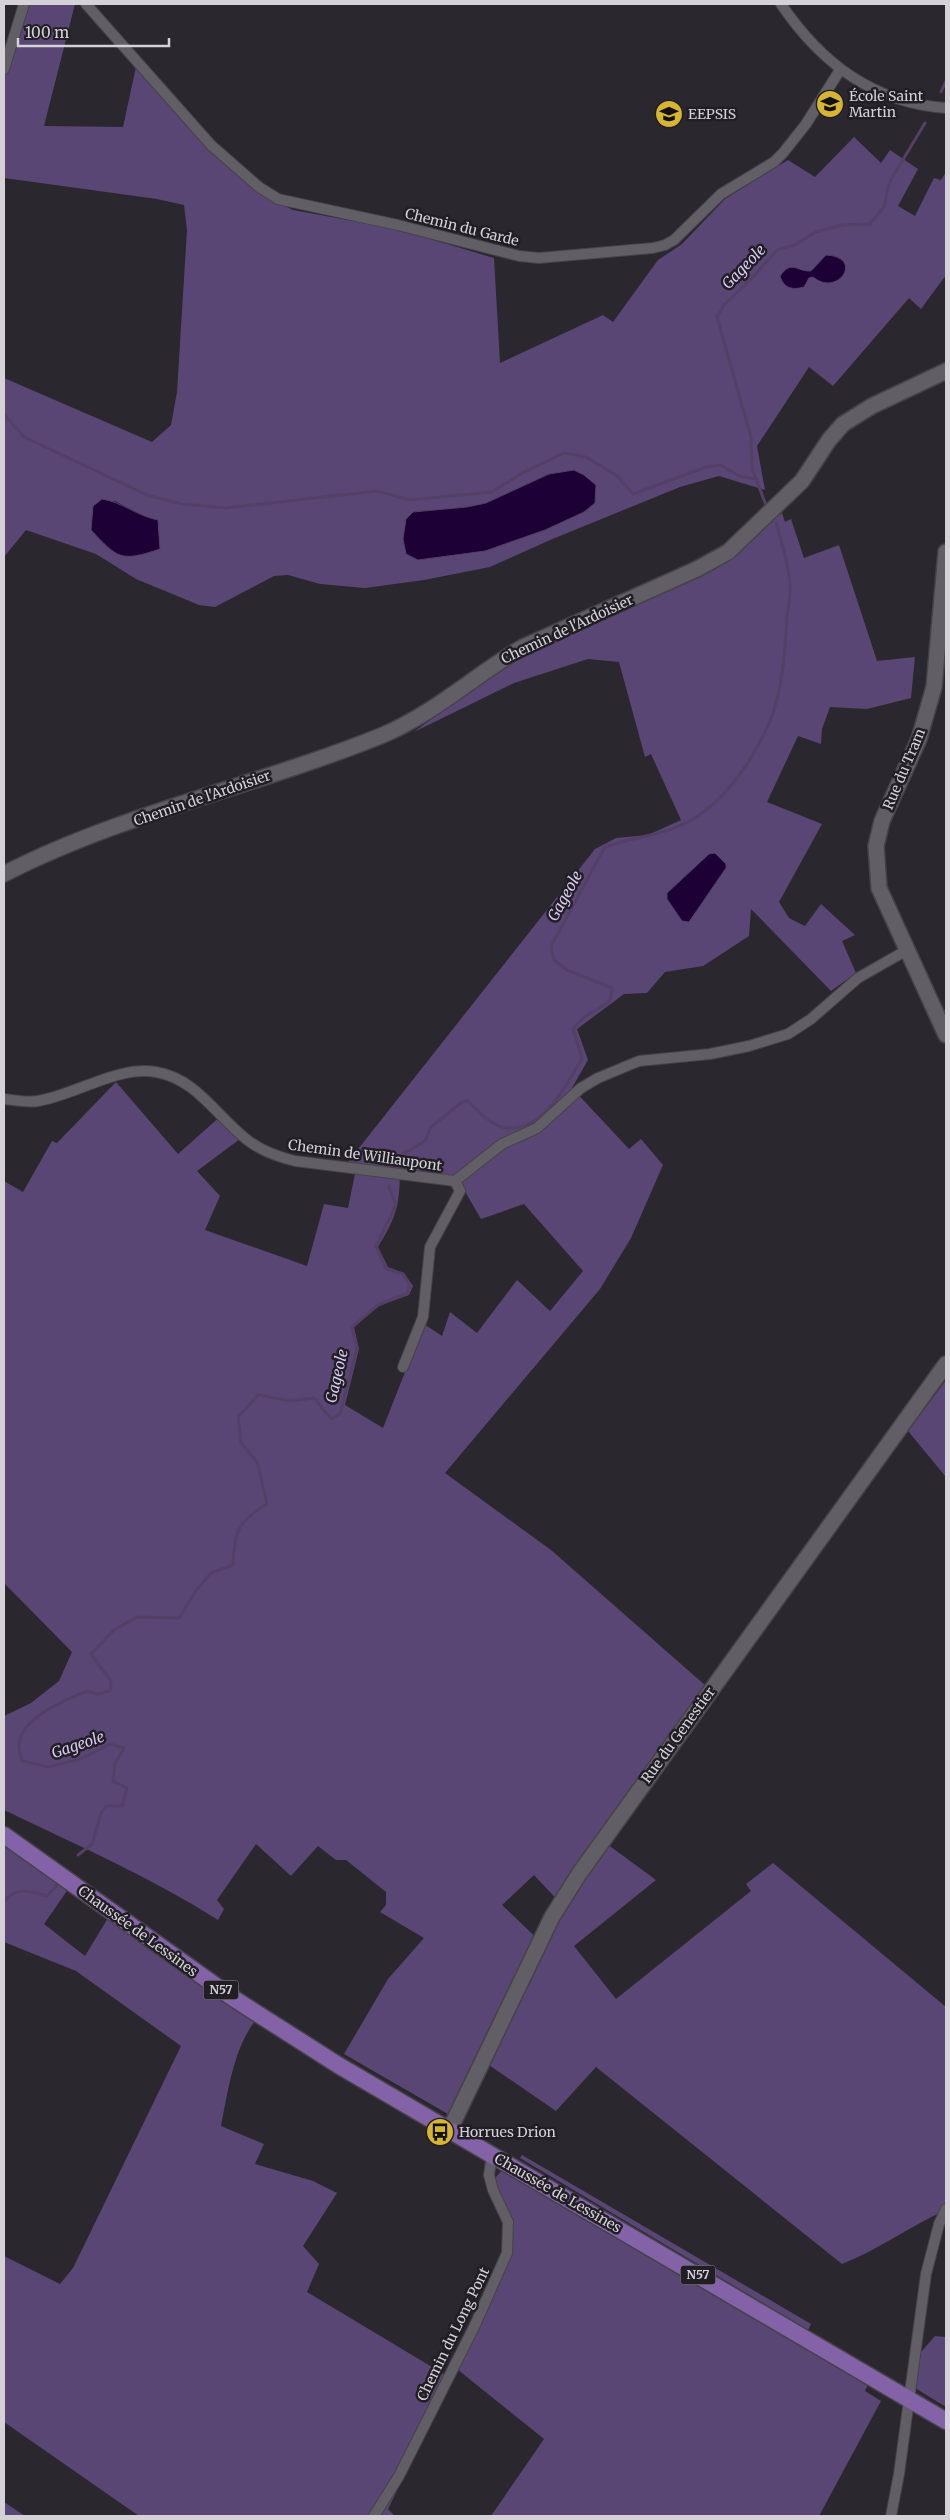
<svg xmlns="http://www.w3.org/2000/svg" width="950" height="2520" font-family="Merriweather,serif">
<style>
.green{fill:#5a4674;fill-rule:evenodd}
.water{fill:#1d0035;stroke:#543f66}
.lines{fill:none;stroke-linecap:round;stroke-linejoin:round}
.stream{stroke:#543f66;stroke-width:3}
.street-casing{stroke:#454249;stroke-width:12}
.secondary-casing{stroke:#454249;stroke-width:18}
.primary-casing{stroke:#454249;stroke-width:19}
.street{stroke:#615e66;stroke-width:10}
.secondary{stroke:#615e66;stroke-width:15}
.primary{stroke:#8362a7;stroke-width:16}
.labels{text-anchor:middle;stroke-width:5;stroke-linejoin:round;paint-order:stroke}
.shield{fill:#211e25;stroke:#9e9ca2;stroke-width:1}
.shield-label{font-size:12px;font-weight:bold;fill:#d4d2d7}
.poi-label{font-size:14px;fill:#d4d2d7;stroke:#211e25;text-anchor:start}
.street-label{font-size:14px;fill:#d4d2d7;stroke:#211e25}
.water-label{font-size:15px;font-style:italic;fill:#dac9f3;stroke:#211e25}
</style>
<rect width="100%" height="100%" fill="#2a272f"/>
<g class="green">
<path d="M28 4H75L44 126 123 127 136 67 222 162 269 198 293 210 397 229 494 258 500 363 603 315 613 322 658 260 682 244 725 199 788 160 815 177 854 137 881 163 890 150 918 169 898 206 915 216 934 178 941 180 946 172V275L921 309 909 298 833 386 809 367 757 446 765 490 719 476 680 487 550 540 490 567 424 580 365 588 320 584 288 575 274 576 215 607 199 605 136 579 96 554 26 530 4 557V378L152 442 171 425 177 392 187 230 184 205 157 199 4 178V76ZM574 470 584 512 545 530 485 551 418 560 413 512 467 507 486 503 549 474ZM115 501 150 519 93 507Z"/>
<path d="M782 513 785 522 791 519 804 558 839 545 877 661 915 657 911 698 867 709 830 707 822 729 821 744 798 736 767 802 822 824 779 902 789 918 805 926 821 904 855 935 842 941 856 973 831 991 751 909 749 936 703 966 665 972 647 993 624 994 577 1029 588 1060 572 1088 629 1149 641 1139 663 1165 631 1238 600 1289 445 1473 551 1550 714 1693 607 1844 656 1880 574 1946 616 1999 751 1891 746 1884 773 1863 946 2007V2210C910 2226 878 2250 842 2264L596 2067 556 2111 486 2063 460 2121 344 2054 388 1979 424 1938 380 1912 386 1905V1892L346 1860H336L318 1846 291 1876 256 1844 217 1900 224 1909 218 1920C150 1877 77 1845 4 1810V1716L31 1703 59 1681 72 1652 4 1583V1181L23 1192 52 1141 57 1143 116 1082 178 1154 223 1114 244 1136 197 1171 220 1196 205 1230 307 1266 324 1204 348 1208 356 1169 344 1167 595 849 616 838 648 835 681 820 651 754 645 757 619 662 588 659 514 683 414 732 500 667 770 522ZM400 1174 456 1176 481 1219 524 1204 583 1271 550 1311 517 1280 477 1333 450 1312 442 1336 424 1324 383 1428 345 1405 359 1349 354 1327 378 1306 409 1295 413 1286 404 1273 388 1267 378 1247C396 1217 399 1208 400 1174ZM534 1875 564 1907 544 1945 502 1905Z"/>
<polygon points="946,1380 946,1477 908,1431"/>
<path d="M4 1844 69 1888 44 1924 85 1956 108 1918 255 2021C233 2050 228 2092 221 2126L264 2144 255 2164 313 2181 337 2193 303 2246 319 2264 307 2292 452 2379 388 2509 395 2516H139L4 2422V2256L60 2284 73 2268 181 2046 76 1971 4 1942Z"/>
<polygon points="522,2155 811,2324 808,2330 520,2158"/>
<polygon points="505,2167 869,2382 865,2391 881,2401 819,2516 491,2516 544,2439 457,2369 511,2254 513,2221 497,2190 496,2177"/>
<polygon points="935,2336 946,2337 946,2407 915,2388 921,2352"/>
<polygon points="4,2502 25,2516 4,2516"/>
</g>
<g class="water">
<path d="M826 255C865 257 838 298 813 277L809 278 804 287C793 290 784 289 780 276 792 259 797 272 811 271Z"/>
<polygon points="574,470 584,475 596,485 595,503 584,512 545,530 485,551 418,560 406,554 403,539 406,519 413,512 467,507 486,503 549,474"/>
<path d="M102 499C122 502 137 516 158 520L160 549C121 562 118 559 91 530L93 506Z"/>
<polygon points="715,853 726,864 726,868 689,922 682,921 667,899 667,893 709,854"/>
</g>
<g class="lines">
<g class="stream">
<polyline points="941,92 946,81"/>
<polyline points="4,414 24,437 147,495 182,504 226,508 377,491 409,500 492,492 522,473 564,453 586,457 616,475 633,494 706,467 721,465 739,476 756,479"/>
<polyline points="766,505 752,469 751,437 717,317 724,305 752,278 777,250 795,245 816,232 843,225 870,224 884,207 889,183 925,123"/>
<path d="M393 1169 396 1158 425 1141 431 1127 462 1102 468 1101C478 1110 489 1124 502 1127 541 1136 567 1085 582 1058L573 1029 583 1018 610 1001 612 988 567 970 554 960 551 946 605 847C632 837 661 836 688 822 726 801 753 760 770 721 783 689 785 650 787 616 788 606 791 596 790 586 789 565 782 544 776 523"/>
<path d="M78 1855 92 1844 101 1813 106 1806H122L127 1788 113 1781 115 1764 124 1748 110 1744 83 1758 49 1767 22 1761C21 1756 19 1750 19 1745 21 1717 66 1700 87 1691L97 1694 110 1691 111 1681 91 1654 114 1630 137 1617 179 1618 195 1592 211 1573 233 1565C235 1531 237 1522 267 1504L257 1462 241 1443 238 1417 258 1395 291 1401 314 1398 331 1419 340 1414 357 1348 352 1327 378 1305 408 1293 409 1284 403 1274 386 1269 376 1246 396 1205 389 1186"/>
<path d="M4 1901C18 1886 29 1891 47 1896L57 1885"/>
</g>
<g class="street-casing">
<g id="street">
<polyline points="86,4 211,145 259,187 278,199 398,225 519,256 539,258 653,248 665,245 674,240 721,194 774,162 783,153 806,124 840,70"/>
<path d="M781 4C821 63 873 103 946 108"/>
<polyline points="4,69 24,4"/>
<path d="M4 1099C15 1100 27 1103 38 1101 75 1095 119 1065 156 1072 198 1079 218 1119 250 1142 264 1152 279 1157 295 1161L455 1181 502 1144 537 1128 581 1088 598 1078 639 1061 710 1054 749 1046 788 1034 811 1019 858 978 907 950"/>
<polyline points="403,1367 423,1317 430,1247 460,1191 455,1181"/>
<polyline points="374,2516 399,2476 475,2325 507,2253 508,2222 493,2190 489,2175 492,2155"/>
<polyline points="891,2516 899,2474 926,2274 939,2224 946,2209"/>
</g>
</g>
<g class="secondary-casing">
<g id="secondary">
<polyline points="946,552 934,687 919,739 882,821 876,846 879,888 946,1035"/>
<path d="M4 874C122 813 260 785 383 735 435 713 475 675 523 647L697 569 728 552 802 481 829 440 843 424 872 406 946 371"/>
<polyline points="450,2129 552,1917 579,1874 946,1364"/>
</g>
</g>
<g class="primary-casing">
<polyline id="primary" points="4,1835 233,1998 338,2065 946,2421"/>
</g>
<use href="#street" class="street"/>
<use href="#secondary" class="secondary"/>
<use href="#primary" class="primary"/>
</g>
<defs>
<g id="school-disc" transform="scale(1.4375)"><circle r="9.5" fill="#d6b534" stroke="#211e25"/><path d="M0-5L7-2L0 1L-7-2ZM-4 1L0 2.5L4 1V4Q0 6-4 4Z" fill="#111"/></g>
<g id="bus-disc" transform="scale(1.4375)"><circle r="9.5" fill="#d6b534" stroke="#211e25"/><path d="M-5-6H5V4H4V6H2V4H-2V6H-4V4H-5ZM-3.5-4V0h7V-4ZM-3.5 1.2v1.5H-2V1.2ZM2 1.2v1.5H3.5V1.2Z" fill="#111"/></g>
</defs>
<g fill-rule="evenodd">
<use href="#school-disc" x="830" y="104"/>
<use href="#school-disc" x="669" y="114"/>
<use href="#bus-disc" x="440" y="2132"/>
</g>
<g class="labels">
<g class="shield">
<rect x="203.5" y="1980.5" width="35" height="19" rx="4"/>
<rect x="680.5" y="2265.5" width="35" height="19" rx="4"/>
</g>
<g class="shield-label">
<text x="221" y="1994">N57</text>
<text x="698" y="2279">N57</text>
</g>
<g class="poi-label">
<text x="849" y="101">École Saint<tspan x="849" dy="16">Martin</tspan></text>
<text x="688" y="119">EEPSIS</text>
<text x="459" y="2137">Horrues Drion</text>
</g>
<g class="street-label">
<text transform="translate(462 227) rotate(14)" y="5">Chemin du Garde</text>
<text transform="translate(567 629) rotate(-25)" y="5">Chemin de l'Ardoisier</text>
<text transform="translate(904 769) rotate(-67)" y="5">Rue du Tram</text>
<text transform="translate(202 798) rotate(-19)" y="5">Chemin de l'Ardoisier</text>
<text transform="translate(365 1155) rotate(8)" y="5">Chemin de Williaupont</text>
<text transform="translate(678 1735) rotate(-54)" y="5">Rue du Genestier</text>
<text transform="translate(138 1931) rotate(36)" y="5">Chaussée de Lessines</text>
<text transform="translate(558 2193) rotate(30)" y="5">Chaussée de Lessines</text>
<text transform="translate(453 2334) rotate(-64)" y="5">Chemin du Long Pont</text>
</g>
<g class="water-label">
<text transform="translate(744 267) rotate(-46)" y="5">Gageole</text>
<text transform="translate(565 896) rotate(-61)" y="5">Gageole</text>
<text transform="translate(337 1376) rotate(-77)" y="5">Gageole</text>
<text transform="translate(78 1745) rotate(-19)" y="5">Gageole</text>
</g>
</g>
<rect width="950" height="2520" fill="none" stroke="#d4d2d7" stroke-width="10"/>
<path d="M18 38v8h151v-8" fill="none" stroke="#d4d2d7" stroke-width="2.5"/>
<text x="25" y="38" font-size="15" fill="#d4d2d7" stroke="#211e25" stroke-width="4" paint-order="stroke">100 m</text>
</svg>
